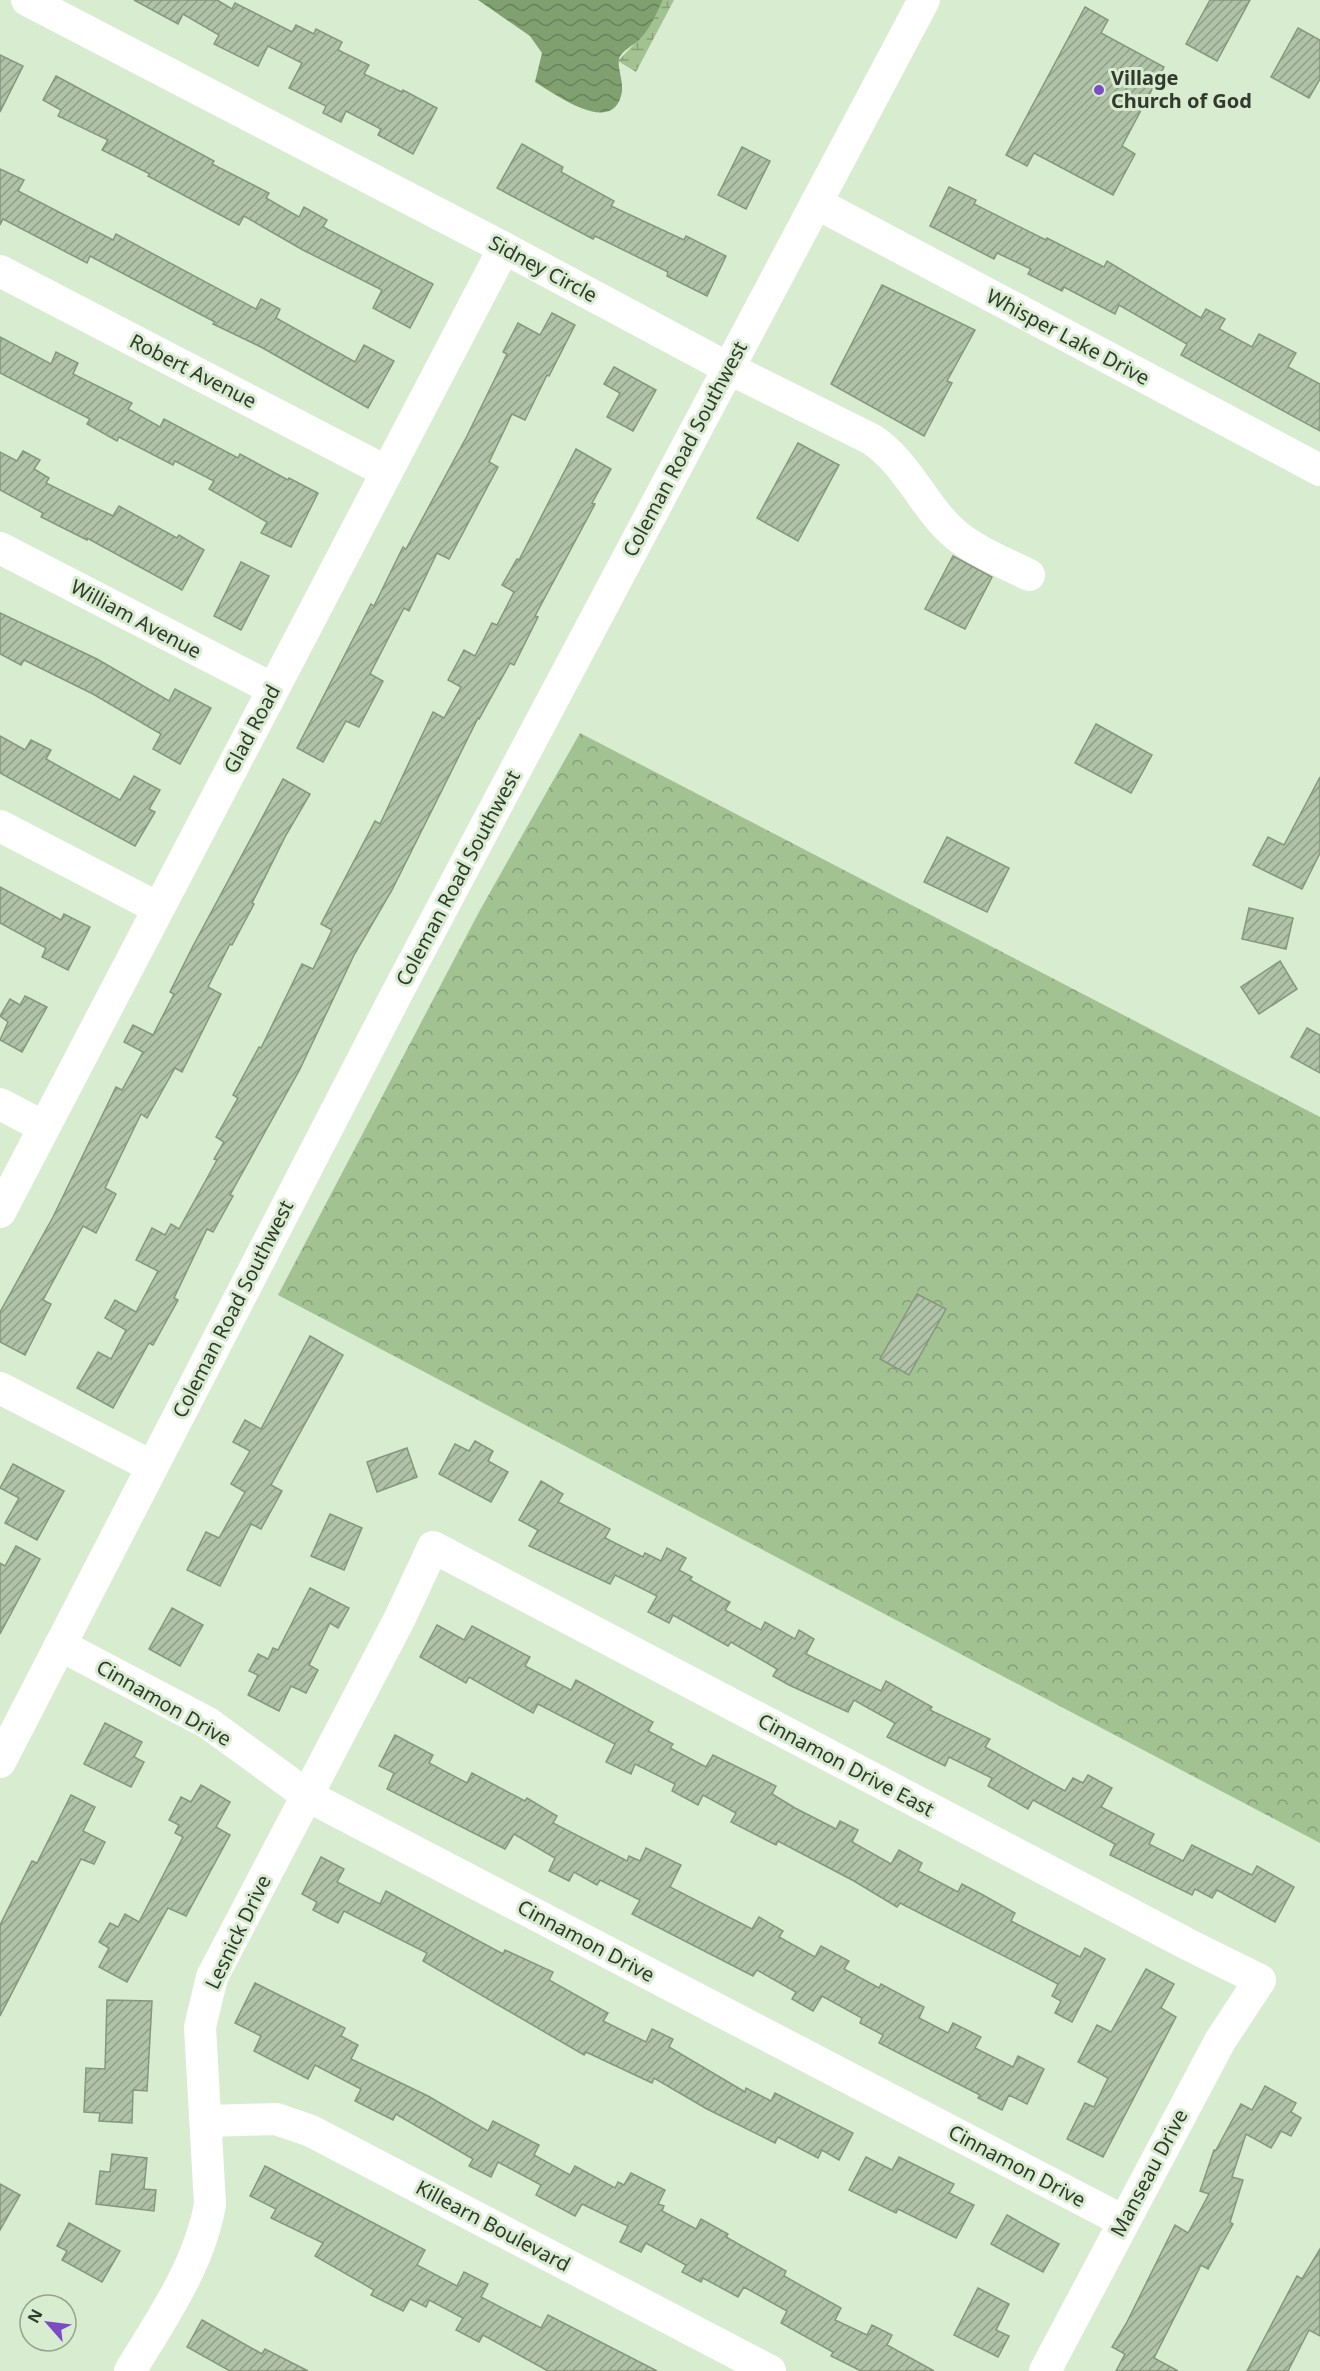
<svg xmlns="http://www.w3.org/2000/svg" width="1320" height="2371" font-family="'Noto Sans',sans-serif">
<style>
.wetland{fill:url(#wetland-marsh)}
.park{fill:url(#park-crowns)}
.water{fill:url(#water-waves)}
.building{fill:url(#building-hatch);stroke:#86977d;stroke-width:1.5}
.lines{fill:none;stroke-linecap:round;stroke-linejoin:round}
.minor{stroke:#fff;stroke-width:32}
.poi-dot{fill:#7c4cc4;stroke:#d8eccf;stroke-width:2}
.labels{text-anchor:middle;stroke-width:6;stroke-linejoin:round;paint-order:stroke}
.poi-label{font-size:20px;font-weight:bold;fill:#32392e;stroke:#d8eccf;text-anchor:start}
.street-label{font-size:20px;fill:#32392e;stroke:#d8eccf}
</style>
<defs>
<pattern id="wetland-marsh" width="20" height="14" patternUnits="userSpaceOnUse" patternTransform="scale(1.5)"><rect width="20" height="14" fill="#a2c292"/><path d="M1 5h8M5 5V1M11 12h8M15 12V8" fill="none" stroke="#859f78"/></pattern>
<pattern id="park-crowns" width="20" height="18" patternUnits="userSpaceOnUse" patternTransform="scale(1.5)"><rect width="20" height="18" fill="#a2c292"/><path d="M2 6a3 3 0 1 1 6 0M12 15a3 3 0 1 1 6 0" fill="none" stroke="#859f78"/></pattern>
<pattern id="water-waves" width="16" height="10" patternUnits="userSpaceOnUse" patternTransform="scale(1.5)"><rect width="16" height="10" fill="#80a070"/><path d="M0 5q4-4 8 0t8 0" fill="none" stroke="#69835c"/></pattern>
<pattern id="building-hatch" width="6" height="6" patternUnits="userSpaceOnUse" patternTransform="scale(1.5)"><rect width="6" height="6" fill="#b0c2a7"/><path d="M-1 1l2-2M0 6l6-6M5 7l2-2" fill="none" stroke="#909f88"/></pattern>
</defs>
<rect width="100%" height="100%" fill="#d8eccf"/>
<polygon class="wetland" points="663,0 674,0 636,72 618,61 640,38"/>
<polygon class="park" points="580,733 1320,1117 1320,1843 278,1295 479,912"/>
<path class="water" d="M478 0H663C656 14 650 29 639 40 634 45 621 51 619 59 617 69 625 84 621 96 610 135 555 94 535 82L542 53 530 36Z"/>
<g class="building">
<polygon points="134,0 217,0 232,9 235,3 292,32 296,25 314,34 316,29 342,42 338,50 369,65 364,74 402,92 403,90 437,108 413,154 378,135 381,129 346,111 341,122 323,113 326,106 289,88 302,63 268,46 258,66 214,44 219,35 183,14 178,24"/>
<polygon points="1210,0 1250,0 1217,61 1186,44"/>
<polygon points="1085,7 1108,20 1101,33 1164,67 1122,146 1135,154 1113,195 1034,153 1027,166 1006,155"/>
<polygon points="1298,28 1320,40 1320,79 1309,98 1271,77"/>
<polygon points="0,55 23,66 0,112"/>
<polygon points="56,76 214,161 212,164 269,193 266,198 299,217 304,207 327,220 323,227 433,284 410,328 373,308 382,290 303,250 244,216 239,225 148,176 150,174 102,150 108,140 58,116 61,110 43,100"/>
<polygon points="522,144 563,167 561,172 614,201 611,206 684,240 686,236 726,256 707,296 667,276 668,272 595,236 593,239 497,188"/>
<polygon points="742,147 770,161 746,209 718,195"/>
<polygon points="0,169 24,180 18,191 113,240 116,234 256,309 261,299 280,309 276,318 355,362 364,345 394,361 368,408 261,347 213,324 215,322 90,256 87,263 3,219 0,225"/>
<polygon points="949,187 976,200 974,204 1046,240 1047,238 1104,267 1107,261 1201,318 1206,309 1225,319 1219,329 1252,347 1259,334 1296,353 1288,367 1320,384 1320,431 1181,355 1187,344 1119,305 1115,314 1064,287 1062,291 1028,274 1031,269 997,253 994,259 930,226"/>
<polygon points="882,285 975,330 947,381 952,383 924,436 831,384"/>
<polygon points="552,313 575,325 549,376 547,375 525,420 512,414 489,462 498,467 449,559 437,553 409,611 404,608 370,674 383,681 359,727 346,721 323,762 297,748 371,604 374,606 403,547 406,549 467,436 507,354 503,352 518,323 540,335"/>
<polygon points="0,337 51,364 56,352 78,363 73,374 132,403 128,409 160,427 164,419 238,458 240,454 288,480 289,478 318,493 291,547 261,533 267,522 209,489 214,481 175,461 173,465 119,437 117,441 87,424 90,419 0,373"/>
<polygon points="614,367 656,390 633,431 607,417 620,393 604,384"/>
<polygon points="798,443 839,465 798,541 757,518"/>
<polygon points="576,449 611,469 592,503 595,504 535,616 538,617 514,665 510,663 479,719 478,718 392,890 354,955 300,1069 230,1195 233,1196 213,1232 207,1229 174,1298 178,1300 153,1345 149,1343 113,1408 77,1388 98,1352 111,1359 126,1330 105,1318 115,1300 136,1312 158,1271 136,1260 152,1228 165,1235 171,1224 179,1229 217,1160 214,1159 224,1142 216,1137 238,1098 233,1095 259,1047 261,1048 302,964 313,969 332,930 321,924 375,821 380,824 433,712 444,718 461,687 448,680 464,650 475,656 492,623 497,625 514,592 502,585 517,559 519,560"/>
<polygon points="23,451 40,460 34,469 49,478 46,483 113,516 119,506 177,538 179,535 204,550 182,590 87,538 87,540 41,517 43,513 0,490 0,452 17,461"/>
<polygon points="953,556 992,577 965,629 925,609"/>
<polygon points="241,562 269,576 241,630 214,616"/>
<polygon points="0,613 97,659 169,701 175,689 211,708 180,764 153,749 161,734 93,694 24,660 21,665 0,654"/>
<polygon points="1096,724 1152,755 1131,793 1075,763"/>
<polygon points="0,736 25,750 31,740 51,750 46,759 120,800 134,776 160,790 149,809 155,812 135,846 0,773"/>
<polygon points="1320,777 1320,853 1302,889 1253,865 1268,837 1284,845"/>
<polygon points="283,779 310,794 286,835 252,903 254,904 232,945 230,944 208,987 221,994 182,1072 175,1068 147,1118 141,1114 105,1188 116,1194 96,1233 83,1226 43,1300 51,1304 25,1355 0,1342 0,1312 53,1217 116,1087 122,1090 143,1052 124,1042 133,1025 153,1035 174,994 170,992 193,946"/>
<polygon points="947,837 1009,868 987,912 924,882"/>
<polygon points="0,887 61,920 64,914 90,927 68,970 42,957 46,948 0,923"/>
<polygon points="1249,908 1293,918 1286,949 1242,939"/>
<polygon points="1280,961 1297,989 1259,1014 1241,987"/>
<polygon points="25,996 47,1007 22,1052 0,1040 8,1022 0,1016 10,999 20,1005"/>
<polygon points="1307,1028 1320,1035 1320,1073 1291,1057"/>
<polygon points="917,1294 946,1309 909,1375 880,1359"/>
<polygon points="310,1336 343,1355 271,1485 282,1491 261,1529 251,1524 220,1586 187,1570 206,1532 219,1538 245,1492 231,1484 250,1451 233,1442 245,1420 261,1429"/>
<polygon points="475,1441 493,1451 488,1461 508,1472 491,1502 439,1474 455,1444 469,1451"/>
<polygon points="407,1448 417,1477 377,1492 367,1462"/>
<polygon points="13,1464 64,1491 37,1540 5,1523 19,1498 0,1488"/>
<polygon points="541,1481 563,1494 558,1502 610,1529 605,1538 643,1557 645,1553 661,1561 667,1548 686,1558 679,1570 692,1577 690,1580 730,1602 725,1610 761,1630 765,1622 795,1639 799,1630 814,1639 806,1654 881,1691 886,1681 932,1707 930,1710 990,1739 985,1747 1065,1791 1073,1778 1083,1783 1088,1775 1112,1788 1101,1807 1154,1834 1149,1844 1183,1861 1192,1845 1252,1875 1257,1866 1294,1887 1275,1922 1217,1890 1212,1898 1195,1889 1192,1895 1110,1855 1115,1844 1033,1800 1028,1809 988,1786 992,1778 949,1757 945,1766 887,1737 895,1723 854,1700 848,1712 789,1685 773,1676 777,1669 731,1642 728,1646 673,1615 669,1623 648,1612 657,1596 615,1575 610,1584 529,1546 538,1530 519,1520"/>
<polygon points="330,1514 362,1528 344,1570 311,1556"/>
<polygon points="16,1546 40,1559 0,1634 0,1563 5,1566"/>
<polygon points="310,1588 349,1608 338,1628 330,1623 309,1665 318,1670 306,1693 291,1686 279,1711 248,1695 258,1675 249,1671 258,1654 268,1659 273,1648 278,1650"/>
<polygon points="172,1608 203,1625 180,1666 149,1649"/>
<polygon points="437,1625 464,1640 472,1626 530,1657 525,1666 571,1690 576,1680 653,1722 648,1731 673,1744 670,1748 706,1767 713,1755 776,1786 772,1794 795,1808 836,1829 840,1821 858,1830 852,1842 891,1864 899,1850 922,1863 918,1871 958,1892 962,1884 983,1895 1015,1913 1011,1921 1040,1936 1080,1957 1085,1948 1105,1959 1072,2022 1055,2013 1061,2001 1052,1996 1058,1984 1041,1975 900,1903 897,1907 854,1881 778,1841 776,1845 731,1822 736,1813 703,1795 698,1805 672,1791 675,1784 635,1764 631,1774 606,1762 615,1744 538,1704 533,1713 469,1677 466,1683 420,1657"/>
<polygon points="105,1723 142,1742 134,1757 144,1762 131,1787 84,1764"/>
<polygon points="395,1735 433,1755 429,1763 467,1783 472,1773 525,1801 527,1798 557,1816 553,1823 627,1861 629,1856 640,1861 646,1848 681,1865 670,1887 752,1929 759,1917 783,1931 779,1937 815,1957 821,1946 849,1961 844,1969 879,1988 881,1984 924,2007 919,2018 948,2033 953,2023 981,2037 975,2048 1013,2067 1018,2056 1044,2069 1027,2104 1009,2095 1002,2110 978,2098 980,2095 879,2043 883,2035 860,2023 862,2018 822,1996 813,2011 792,1999 796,1992 757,1970 753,1976 632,1914 640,1900 600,1880 597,1885 574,1872 569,1881 549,1871 555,1858 514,1834 505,1849 387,1789 394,1773 379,1766"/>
<polygon points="201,1785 230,1802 216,1827 230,1835 186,1916 168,1908 127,1982 99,1967 109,1948 99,1942 110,1923 118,1927 125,1914 139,1922 183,1837 175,1833 179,1825 169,1820 181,1797 191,1802"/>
<polygon points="71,1795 95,1807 83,1831 105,1842 94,1864 81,1859 0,2016 0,1925 32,1861 37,1863"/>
<polygon points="321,1857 344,1869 337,1882 380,1904 386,1891 503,1954 505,1950 553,1972 549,1980 608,2013 603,2021 646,2042 652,2029 673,2039 669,2047 745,2092 746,2088 771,2101 775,2093 853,2133 839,2160 822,2150 818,2158 778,2137 775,2143 707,2109 654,2078 652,2083 586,2052 584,2055 423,1961 427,1953 344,1911 338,1923 313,1910 317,1902 302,1894"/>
<polygon points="1146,1969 1174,1984 1161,2008 1176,2017 1103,2157 1067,2139 1085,2103 1094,2107 1108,2078 1078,2062 1097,2025 1111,2032"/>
<polygon points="255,1983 345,2028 341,2036 358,2045 351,2059 428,2096 488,2131 493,2121 539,2145 534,2155 570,2175 575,2166 615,2188 618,2182 624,2185 631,2173 665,2190 658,2204 664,2206 662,2211 696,2229 701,2219 728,2234 726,2237 786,2271 784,2276 841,2308 835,2320 867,2335 872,2325 892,2335 887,2345 934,2371 861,2371 831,2356 833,2352 781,2323 787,2311 744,2287 738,2297 703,2278 701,2282 682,2272 686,2265 646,2243 641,2252 620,2242 628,2226 582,2204 575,2216 536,2195 541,2185 498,2162 491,2177 469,2166 473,2159 396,2114 393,2120 355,2101 361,2089 315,2065 308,2079 254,2051 261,2036 235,2023"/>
<polygon points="107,2000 152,2001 147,2091 133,2090 132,2123 99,2121 100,2113 84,2112 86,2068 105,2069"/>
<polygon points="1265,2086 1296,2103 1291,2112 1301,2118 1291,2136 1281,2131 1271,2148 1246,2134 1232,2177 1243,2180 1230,2222 1233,2224 1208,2269 1201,2265 1154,2358 1178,2371 1116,2371 1125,2354 1112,2347 1126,2324 1175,2225 1188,2233 1209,2194 1200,2191 1214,2150 1216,2150 1241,2104 1252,2110"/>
<polygon points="112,2154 147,2158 144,2189 156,2190 154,2211 96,2204 100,2171 110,2172"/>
<polygon points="866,2157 892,2170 899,2157 954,2184 949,2193 974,2205 956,2238 898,2209 896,2213 849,2190"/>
<polygon points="265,2166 425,2250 417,2265 457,2286 464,2272 488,2284 481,2297 541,2328 548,2315 657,2371 548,2371 483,2335 479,2342 456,2330 463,2318 429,2300 426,2307 410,2299 403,2311 371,2295 374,2290 315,2256 323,2243 271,2218 276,2209 250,2196"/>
<polygon points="0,2184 20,2195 0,2230"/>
<polygon points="1007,2215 1059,2244 1043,2272 991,2244"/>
<polygon points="69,2223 120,2251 102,2282 62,2260 67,2251 57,2246"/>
<polygon points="1320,2249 1320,2336 1309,2330 1288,2371 1247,2371 1297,2276 1302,2279"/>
<polygon points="978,2288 1009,2304 996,2330 1009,2336 998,2357 954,2335"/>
<polygon points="202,2320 262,2354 265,2349 308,2371 230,2371 187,2347"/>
</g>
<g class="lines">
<g class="minor">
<path d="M27 0 504 248 728 368 871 439C908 463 923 507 956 535 977 552 1005 563 1029 575"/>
<polyline points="816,203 1320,470"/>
<polyline points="0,271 387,472"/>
<polyline points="0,548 273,689"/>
<polyline points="0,826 158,908"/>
<polyline points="0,1104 44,1127"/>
<polyline points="0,1212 504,248"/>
<polyline points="0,1388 151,1466"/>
<polyline points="60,1645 208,1723 308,1796 1123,2221"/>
<polyline points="0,1762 396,995 924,0"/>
<polyline points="207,2121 276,2119 311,2131 770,2371"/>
<path d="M130 2371C161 2320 200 2264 210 2204L200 2027 212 1977 399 1620 433 1547 1191 1946 1260 1980 1220 2041 1045 2371"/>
</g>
</g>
<circle class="poi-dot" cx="1099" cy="90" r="6"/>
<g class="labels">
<g class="poi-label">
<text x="1111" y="85">Village<tspan x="1111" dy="23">Church of God</tspan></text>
</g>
<g class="street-label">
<text transform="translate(543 269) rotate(28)" y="7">Sidney Circle</text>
<text transform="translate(1068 337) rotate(28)" y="7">Whisper Lake Drive</text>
<text transform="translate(193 371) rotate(27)" y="7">Robert Avenue</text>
<text transform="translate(685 449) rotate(-62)" y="7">Coleman Road Southwest</text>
<text transform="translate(136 619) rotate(28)" y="7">William Avenue</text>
<text transform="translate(252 729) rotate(-62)" y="7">Glad Road</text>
<text transform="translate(458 878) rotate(-62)" y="7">Coleman Road Southwest</text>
<text transform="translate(233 1309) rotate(-63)" y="7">Coleman Road Southwest</text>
<text transform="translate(164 1703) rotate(30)" y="7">Cinnamon Drive</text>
<text transform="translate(846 1765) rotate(28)" y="7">Cinnamon Drive East</text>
<text transform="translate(238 1932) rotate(-64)" y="7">Lesnick Drive</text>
<text transform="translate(586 1941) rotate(28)" y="7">Cinnamon Drive</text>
<text transform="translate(1017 2166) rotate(28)" y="7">Cinnamon Drive</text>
<text transform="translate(1149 2173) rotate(-62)" y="7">Manseau Drive</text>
<text transform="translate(493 2226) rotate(28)" y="7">Killearn Boulevard</text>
</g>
</g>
<g transform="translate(48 2323) rotate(298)"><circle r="28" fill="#d8eccf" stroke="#96a48f" stroke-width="1.5"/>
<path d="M0-4.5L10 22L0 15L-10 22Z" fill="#7c4cc4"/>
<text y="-9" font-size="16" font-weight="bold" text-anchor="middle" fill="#32392e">N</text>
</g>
</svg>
